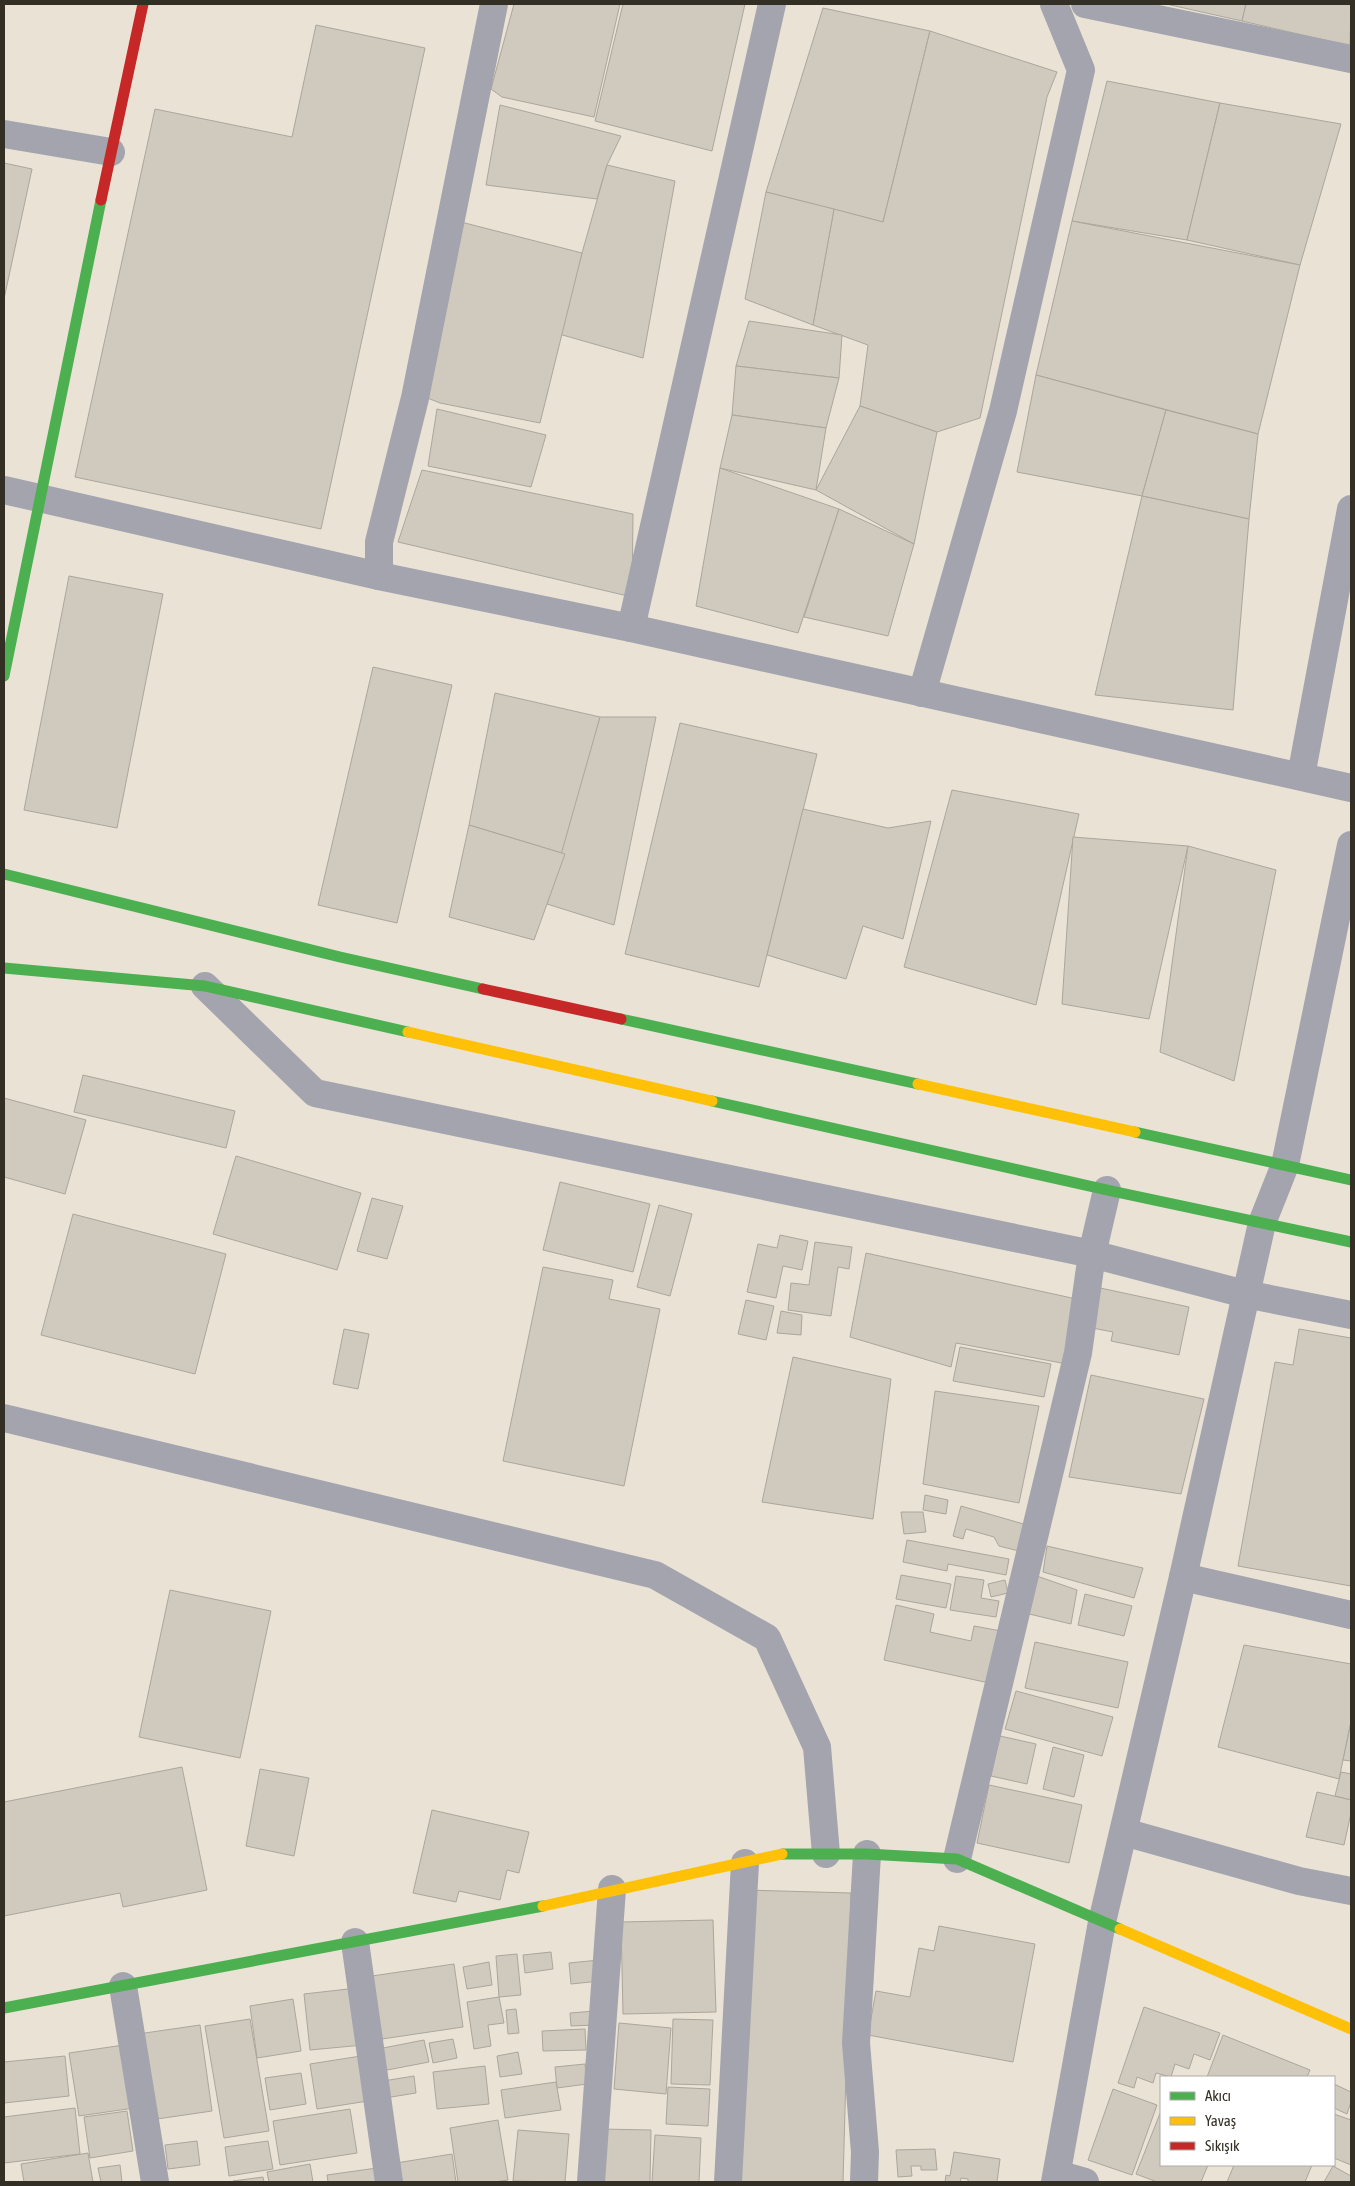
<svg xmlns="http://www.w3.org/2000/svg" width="1355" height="2186" font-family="'Asap Condensed',sans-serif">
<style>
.building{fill:#cfc9be;stroke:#aba69c}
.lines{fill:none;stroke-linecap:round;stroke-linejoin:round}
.street{stroke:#a3a4ae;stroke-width:28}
.fast{stroke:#4caf50;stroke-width:11}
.slow{stroke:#ffc107;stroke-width:11}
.jam{stroke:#c62828;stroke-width:11}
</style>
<rect width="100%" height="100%" fill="#e9e2d5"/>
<g class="building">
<polygon points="514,4 620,4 594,117 502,97 491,89"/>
<polygon points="623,4 745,4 712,151 595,121"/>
<polygon points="1166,4 1246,4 1242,21"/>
<polygon points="1246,4 1351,4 1350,46 1242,21"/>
<polygon points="823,8 930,31 883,222 766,192"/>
<polygon points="316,25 425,48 321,529 75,477 155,109 292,137"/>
<polygon points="930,31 1057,72 1047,97 980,418 937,432 860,406 868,345 813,325 834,209 883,222"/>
<polygon points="1107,81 1220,103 1187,240 1072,221"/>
<polygon points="1220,103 1341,124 1300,265 1187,240"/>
<polygon points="500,105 621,136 607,165 597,199 486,185"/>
<polygon points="4,163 32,169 4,299"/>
<polygon points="607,165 675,181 643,358 559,334"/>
<polygon points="766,192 834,209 813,325 745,299"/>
<polygon points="1072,221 1300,265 1258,434 1036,375"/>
<polygon points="461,222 582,253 540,423 440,403 425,397"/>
<polygon points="749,321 842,335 839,378 736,366"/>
<polygon points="736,366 839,378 826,428 732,415"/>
<polygon points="1036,375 1166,410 1142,496 1017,472"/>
<polygon points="860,406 937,432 914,544 816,490"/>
<polygon points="437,409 546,435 531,487 428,466"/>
<polygon points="1166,410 1258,434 1249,519 1142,496"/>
<polygon points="732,415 826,428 816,490 720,468"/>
<polygon points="720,468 839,509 798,633 696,606"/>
<polygon points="422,470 633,514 632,597 398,542"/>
<polygon points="1142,496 1249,519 1233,710 1095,695"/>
<polygon points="839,509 914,544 888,636 804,617"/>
<polygon points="69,576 163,594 117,828 24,810"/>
<polygon points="373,667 452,685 397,923 318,905"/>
<polygon points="495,693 600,717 565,854 469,825"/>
<polygon points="600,717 656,717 614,925 547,904"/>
<polygon points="680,723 817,754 759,987 625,954"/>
<polygon points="952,790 1079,814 1036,1005 904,967"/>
<polygon points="803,809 888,828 931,821 903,939 863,926 846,979 767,955"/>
<polygon points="469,825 565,854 534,940 449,917"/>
<polygon points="1073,837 1188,846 1149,1019 1062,1004"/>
<polygon points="1188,846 1276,870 1234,1081 1160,1052"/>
<polygon points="83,1075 235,1111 226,1148 74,1112"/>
<polygon points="4,1098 86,1120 65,1194 4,1177"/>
<polygon points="236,1156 361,1193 337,1270 213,1234"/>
<polygon points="560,1182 650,1204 633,1272 543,1250"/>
<polygon points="372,1198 403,1206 387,1259 357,1251"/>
<polygon points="659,1205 692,1214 670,1296 637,1287"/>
<polygon points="73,1214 226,1254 195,1374 41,1335"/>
<polygon points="780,1235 808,1241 802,1270 783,1266 776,1298 747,1292 758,1244 777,1248"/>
<polygon points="815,1242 852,1247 849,1269 838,1267 831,1316 788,1310 791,1283 809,1285"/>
<polygon points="866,1253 1081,1300 1072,1365 956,1343 951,1367 850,1337"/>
<polygon points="543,1267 613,1280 609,1299 660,1309 624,1486 503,1461"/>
<polygon points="1091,1286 1189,1307 1179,1355 1111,1341 1113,1332 1082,1326"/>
<polygon points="746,1300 774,1306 766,1340 738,1334"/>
<polygon points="781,1311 802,1315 801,1335 777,1333"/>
<polygon points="344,1329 369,1334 358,1389 333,1384"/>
<polygon points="1299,1329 1351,1338 1351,1586 1238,1566 1275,1362 1293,1365"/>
<polygon points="960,1347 1051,1364 1044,1397 953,1381"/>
<polygon points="793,1357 891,1379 873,1519 762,1502"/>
<polygon points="1091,1375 1204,1399 1181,1494 1069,1477"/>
<polygon points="935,1391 1039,1406 1019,1503 923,1484"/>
<polygon points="925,1495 948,1500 946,1514 923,1510"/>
<polygon points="961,1506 1027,1525 1019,1551 999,1546 994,1537 966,1529 963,1539 953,1536"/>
<polygon points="901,1512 923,1512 926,1532 904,1534"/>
<polygon points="907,1540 1009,1559 1006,1575 948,1564 947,1571 903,1562"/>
<polygon points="1047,1546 1143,1568 1134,1598 1043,1572"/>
<polygon points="901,1575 951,1584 946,1608 896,1599"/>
<polygon points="1034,1575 1077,1590 1071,1624 1025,1613"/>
<polygon points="956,1576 984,1580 981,1598 999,1601 996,1617 950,1610"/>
<polygon points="1005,1580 1008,1593 991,1597 988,1584"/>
<polygon points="170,1590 271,1611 240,1758 139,1737"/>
<polygon points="1085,1594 1132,1606 1124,1636 1078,1625"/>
<polygon points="896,1605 934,1614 930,1632 971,1641 974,1626 1001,1631 989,1683 884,1660"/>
<polygon points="1035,1642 1128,1662 1118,1708 1025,1688"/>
<polygon points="1244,1645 1351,1664 1351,1722 1339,1779 1218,1747"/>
<polygon points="1016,1691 1113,1717 1102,1756 1005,1729"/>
<polygon points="1351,1722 1351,1761 1343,1760"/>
<polygon points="1000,1736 1036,1744 1027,1784 991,1776"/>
<polygon points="1053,1747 1084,1755 1074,1797 1043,1789"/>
<polygon points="182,1767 207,1890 123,1907 120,1893 4,1916 4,1802"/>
<polygon points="260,1769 309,1778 294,1856 246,1846"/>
<polygon points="1341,1772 1351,1774 1351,1800 1335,1796"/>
<polygon points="989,1785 1082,1805 1069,1863 977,1843"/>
<polygon points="1317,1792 1351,1800 1351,1813 1344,1845 1306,1837"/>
<polygon points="432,1810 529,1832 519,1873 507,1870 500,1900 459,1891 456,1902 413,1893"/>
<polygon points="745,1890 851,1893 843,2182 737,2182"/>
<polygon points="713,1920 716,2012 623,2014 621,1922"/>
<polygon points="939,1926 1035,1944 1013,2062 868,2035 876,1991 910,1997 919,1948 934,1951"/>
<polygon points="551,1952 553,1969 525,1973 523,1955"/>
<polygon points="517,1954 521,1995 499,1997 496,1956"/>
<polygon points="599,1960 600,1981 571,1984 569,1963"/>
<polygon points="489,1962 492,1985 467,1989 463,1967"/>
<polygon points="454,1964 463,2027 382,2039 372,1976"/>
<polygon points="357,1988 363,2045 310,2050 304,1994"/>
<polygon points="499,1997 504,2023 488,2025 491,2046 474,2049 467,2002"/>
<polygon points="293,1999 301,2051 257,2058 250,2006"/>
<polygon points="1144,2007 1220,2033 1210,2060 1194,2054 1189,2069 1175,2064 1171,2077 1156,2073 1153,2083 1137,2077 1134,2088 1118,2083"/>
<polygon points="516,2009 519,2033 508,2034 506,2010"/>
<polygon points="595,2011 596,2025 571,2026 570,2013"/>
<polygon points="250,2019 269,2131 224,2138 205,2026"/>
<polygon points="673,2019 713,2020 710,2085 671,2084"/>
<polygon points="619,2023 671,2028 666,2094 614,2089"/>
<polygon points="200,2025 212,2111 150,2120 138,2034"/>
<polygon points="585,2029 586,2050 543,2051 542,2031"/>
<polygon points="1223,2035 1310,2070 1307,2077 1207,2077"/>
<polygon points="453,2039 457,2058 433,2063 429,2043"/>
<polygon points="424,2040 429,2062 382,2071 378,2049"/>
<polygon points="124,2045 134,2108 79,2116 69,2053"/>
<polygon points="518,2052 522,2074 500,2077 497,2056"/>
<polygon points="65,2056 69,2096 4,2103 4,2062"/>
<polygon points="361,2056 368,2101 317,2109 310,2064"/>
<polygon points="585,2064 587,2084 557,2088 555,2067"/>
<polygon points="485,2066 489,2104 437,2109 433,2072"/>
<polygon points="301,2073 306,2104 270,2110 265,2078"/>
<polygon points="414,2076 416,2093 385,2098 383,2081"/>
<polygon points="556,2082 561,2110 505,2118 501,2090"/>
<polygon points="1334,2084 1351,2092 1351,2102 1347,2114 1334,2108"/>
<polygon points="668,2087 710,2089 708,2126 666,2124"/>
<polygon points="1113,2089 1157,2105 1132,2175 1088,2160"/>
<polygon points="75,2108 80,2154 4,2163 4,2117"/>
<polygon points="350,2109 357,2153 280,2165 273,2121"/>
<polygon points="127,2111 133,2151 90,2158 84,2117"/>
<polygon points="1161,2111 1161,2165 1208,2165 1201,2182 1157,2182 1136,2174"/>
<polygon points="1334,2114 1351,2120 1351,2165 1334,2158"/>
<polygon points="498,2120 508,2180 494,2182 458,2182 450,2128"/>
<polygon points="599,2129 651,2130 650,2182 597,2182"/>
<polygon points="518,2130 569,2134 565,2182 513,2181"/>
<polygon points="655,2135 701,2138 699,2182 652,2182"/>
<polygon points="197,2141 200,2165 168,2169 165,2145"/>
<polygon points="268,2141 273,2169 229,2176 225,2147"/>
<polygon points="935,2149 937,2170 921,2170 921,2166 911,2166 912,2176 898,2177 896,2150"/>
<polygon points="954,2152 1000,2159 997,2182 968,2182 968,2179 961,2178 960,2182 945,2182 946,2175 950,2176"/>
<polygon points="88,2153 93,2182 24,2182 21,2164"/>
<polygon points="452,2154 456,2182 399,2182 396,2163"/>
<polygon points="310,2164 313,2182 269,2182 267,2172"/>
<polygon points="120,2165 122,2182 101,2182 98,2168"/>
<polygon points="1234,2165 1312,2165 1305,2182 1227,2182"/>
<polygon points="1333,2166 1351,2176 1351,2182 1324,2182"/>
<polygon points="384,2167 386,2182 328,2182 327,2175"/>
<polygon points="263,2177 264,2182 233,2181"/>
</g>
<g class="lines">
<g class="street">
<polyline points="1085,4 1351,59"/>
<polyline points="4,134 111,152"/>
<polyline points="4,490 379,576 631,628 1351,788"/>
<polyline points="379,576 379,542 415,398 494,4"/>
<polyline points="631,628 772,4"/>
<polyline points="922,693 1003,411 1081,70 1054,4"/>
<polyline points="1301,776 1351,509"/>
<polyline points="205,986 315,1093 1092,1254 1245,1294 1351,1315"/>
<polyline points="4,1418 655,1575 767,1638 817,1747 826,1854"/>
<polyline points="1183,1577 1351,1615"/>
<polyline points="1124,1832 1299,1881 1351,1891"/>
<polyline points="957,1859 1078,1353 1092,1254 1107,1190"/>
<polyline points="355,1942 389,2182"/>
<polyline points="123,1986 155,2182"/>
<polyline points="1057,2174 1085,2182"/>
<polyline points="591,2182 612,1889"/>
<polyline points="728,2182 745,1863"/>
<polyline points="864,2182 865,2152 856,2043 867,1854"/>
<polyline points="1055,2182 1102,1922 1183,1577 1262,1223 1285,1165 1351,845"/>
</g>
<g class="fast">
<polyline points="4,676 101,200"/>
<polyline points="4,874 340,957 483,989"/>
<polyline points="4,968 205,986 408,1032"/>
<polyline points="621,1019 918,1084"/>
<polyline points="712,1101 1107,1190 1351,1242"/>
<polyline points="1135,1132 1351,1180"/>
<polyline points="782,1854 867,1854 957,1859 1120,1929"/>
<polyline points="4,2008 543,1906"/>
</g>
<g class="slow">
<polyline points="408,1032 712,1101"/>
<polyline points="918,1084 1135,1132"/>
<polyline points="543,1906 782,1854"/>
<polyline points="1120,1929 1351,2029"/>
</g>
<g class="jam">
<polyline points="101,200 143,4"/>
<polyline points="483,989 621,1019"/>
</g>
</g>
<rect width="1355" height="2186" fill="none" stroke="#332f25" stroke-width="10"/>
<rect x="1160" y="2076" width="175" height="90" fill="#ffffff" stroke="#adaca8"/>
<rect x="1170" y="2092" width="25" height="8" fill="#4caf50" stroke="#adaca8"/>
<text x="1205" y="2101" font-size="15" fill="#332f25">Akıcı</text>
<rect x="1170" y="2117" width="25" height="8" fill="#ffc107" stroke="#adaca8"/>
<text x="1205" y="2126" font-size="15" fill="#332f25">Yavaş</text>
<rect x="1170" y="2142" width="25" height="8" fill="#c62828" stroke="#adaca8"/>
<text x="1205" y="2151" font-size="15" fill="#332f25">Sıkışık</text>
</svg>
